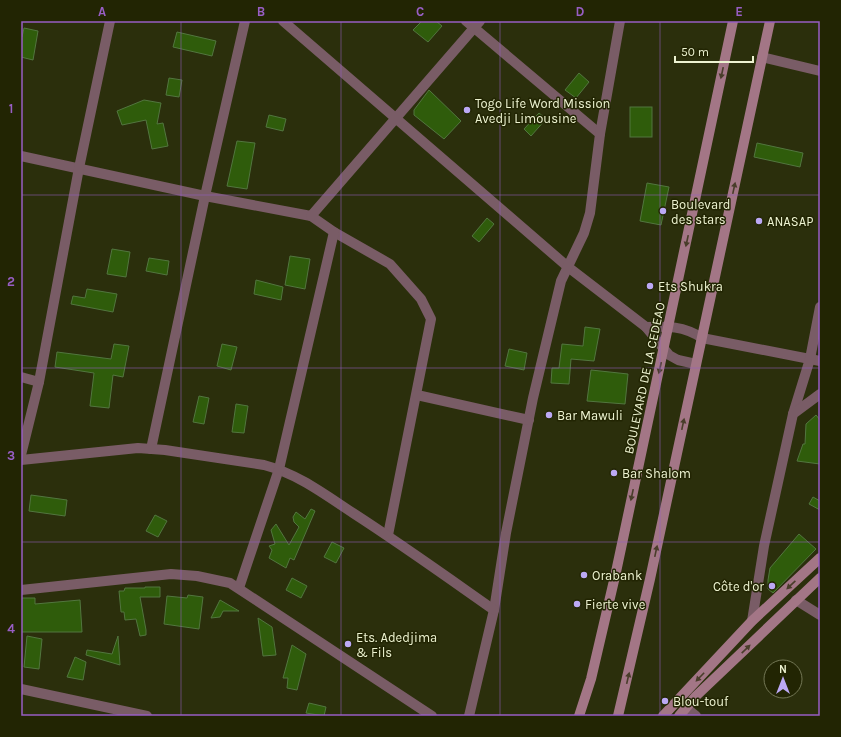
<svg xmlns="http://www.w3.org/2000/svg" width="841" height="737" font-family="Karla,sans-serif">
<style>
.building{fill:#2f5c0b;stroke:#52763f}
.lines{fill:none;stroke-linecap:round;stroke-linejoin:round}
.minor{stroke:#795c66;stroke-width:10}
.secondary{stroke:#a37686;stroke-width:10}
.oneway{fill:#493d2a}
.grid{fill:none;stroke:#985ec4;stroke-width:1;stroke-opacity:0.55}
.poi-dot{fill:#bca9f5;stroke:#222503;stroke-width:1.5}
.labels{text-anchor:middle;stroke-width:3;stroke-linejoin:round;paint-order:stroke}
.poi-label{font-size:13px;fill:#edf3d1;stroke:#222503;text-anchor:start}
.street-label{font-size:13px;fill:#edf3d1;stroke:#222503}
.neatline{fill:none;stroke:#985ec4;stroke-width:1.5}
.grid-label{font-size:13px;text-anchor:middle;font-weight:bold;fill:#985ec4}
</style>
<rect width="100%" height="100%" fill="#2b2f0c"/>
<g class="building">
<polygon points="422,21 436,21 442,26 428,42 413,30"/>
<polygon points="24,28 38,31 33,60 21,57 21,37 22,37"/>
<polygon points="177,32 216,41 212,56 173,47"/>
<polygon points="579,73 589,82 576,98 565,90"/>
<polygon points="169,78 182,80 179,97 166,95"/>
<polygon points="429,90 461,121 444,139 414,115 414,110"/>
<polygon points="144,100 161,103 157,124 163,123 168,146 152,149 146,120 122,125 117,111"/>
<rect x="630" y="107" width="22" height="30"/>
<polygon points="539,113 546,119 531,136 524,129"/>
<polygon points="269,115 286,119 283,131 266,127"/>
<polygon points="237,141 255,143 247,189 227,186"/>
<polygon points="757,143 803,153 800,167 754,157"/>
<polygon points="647,183 669,187 661,225 640,221"/>
<polygon points="487,218 494,224 479,242 472,236"/>
<polygon points="112,249 130,252 126,277 107,274"/>
<polygon points="290,256 310,259 305,289 285,285"/>
<polygon points="149,258 169,261 167,275 146,271"/>
<polygon points="256,280 283,287 281,300 254,294"/>
<polygon points="87,289 117,294 113,312 71,304 73,296 85,298"/>
<polygon points="585,327 600,329 594,361 571,359 569,384 551,383 552,368 559,368 562,344 583,346"/>
<polygon points="114,344 129,346 123,377 113,375 109,408 90,406 94,373 55,367 57,352 111,359"/>
<polygon points="222,344 237,347 231,370 217,366"/>
<polygon points="509,349 527,353 524,370 505,366"/>
<polygon points="591,370 628,374 625,404 587,401"/>
<polygon points="199,396 209,398 204,424 193,422"/>
<polygon points="236,404 248,406 244,433 232,432"/>
<polygon points="816,415 820,420 820,464 797,461 803,444 805,444 806,424"/>
<polygon points="31,495 67,500 65,516 29,511"/>
<polygon points="813,497 820,501 820,510 809,504"/>
<polygon points="311,509 315,511 294,560 290,558 286,568 269,558 272,550 269,546 275,544 271,530 276,524 289,545 299,527 294,522 293,517 296,512 305,519"/>
<polygon points="155,515 167,521 158,537 146,531"/>
<polygon points="799,534 816,549 773,593 768,589 768,580 770,568"/>
<polygon points="332,542 344,548 336,563 324,557"/>
<polygon points="292,578 307,586 301,598 286,590"/>
<polygon points="145,587 160,587 160,597 140,597 146,630 146,635 140,636 136,619 125,620 124,612 121,612 119,591 124,591 125,588 145,588"/>
<polygon points="188,595 203,597 199,629 164,624 167,596 187,598"/>
<polygon points="21,598 35,598 35,604 80,600 82,632 21,632"/>
<polygon points="220,600 239,611 223,611 220,617 211,618"/>
<polygon points="258,618 272,627 276,655 263,656"/>
<polygon points="27,636 42,639 39,669 24,667"/>
<polygon points="118,636 120,665 86,655 87,650 112,654"/>
<polygon points="292,645 306,654 297,690 287,688 288,678 283,678"/>
<polygon points="75,657 86,662 83,680 67,677"/>
<polygon points="309,703 326,707 324,716 306,713"/>
</g>
<g class="lines">
<g class="minor">
<polyline points="283,21 568,267 646,327 669,355 678,360 696,364"/>
<polyline points="466,21 600,134 590,213 584,233 561,281 533,398 506,533 494,610 469,716"/>
<polyline points="762,57 820,71"/>
<polyline points="600,134 620,21"/>
<polyline points="21,156 205,196 311,216 334,232 390,264 421,299 431,319 388,535"/>
<polyline points="311,216 480,21"/>
<path d="M646 327C667 326 684 326 702 338L820 361"/>
<polyline points="21,377 39,382"/>
<polyline points="417,395 529,420"/>
<polyline points="793,414 810,359 820,307"/>
<polyline points="151,449 205,196 245,21"/>
<polyline points="21,455 39,382 79,168 110,21"/>
<path d="M21 460 138 448 165 450 264 465C298 474 324 494 353 513 401 544 447 577 494 610"/>
<polyline points="239,588 279,469 334,232"/>
<polyline points="21,590 171,574 197,576 230,583 432,716"/>
<polyline points="796,600 820,615"/>
<polyline points="752,621 764,546 793,414 820,394"/>
<polyline points="21,689 147,716"/>
<polyline points="686,708 696,716"/>
</g>
<g class="secondary">
<polyline points="579,716 591,679 616,572 733,21"/>
<polyline points="618,716 650,579 770,21"/>
<polyline points="663,716 752,621 820,558"/>
<polyline points="679,716 696,696 820,578"/>
</g>
</g>
<defs><path id="oneway-solid" d="M-6-.8H1V-3.2L6.5 0L1 3.2V.8H-6Z"/></defs>
<g class="oneway">
<use href="#oneway-solid" transform="translate(722 73) rotate(102)"/>
<use href="#oneway-solid" transform="translate(734 188) rotate(-78)"/>
<use href="#oneway-solid" transform="translate(687 241) rotate(102)"/>
<use href="#oneway-solid" transform="translate(660 368) rotate(102)"/>
<use href="#oneway-solid" transform="translate(683 424) rotate(-78)"/>
<use href="#oneway-solid" transform="translate(632 495) rotate(102)"/>
<use href="#oneway-solid" transform="translate(656 551) rotate(-78)"/>
<use href="#oneway-solid" transform="translate(791 585) rotate(137)"/>
<use href="#oneway-solid" transform="translate(746 649) rotate(-44)"/>
<use href="#oneway-solid" transform="translate(700 677) rotate(134)"/>
<use href="#oneway-solid" transform="translate(628 678) rotate(-77)"/>
</g>
<path class="grid" d="M181 21V716M341 21V716M500 21V716M660 21V716M21 195H820M21 368H820M21 542H820"/>
<g class="poi-dot">
<circle cx="467" cy="110" r="4"/>
<circle cx="663" cy="211" r="4"/>
<circle cx="759" cy="221" r="4"/>
<circle cx="650" cy="286" r="4"/>
<circle cx="549" cy="415" r="4"/>
<circle cx="614" cy="473" r="4"/>
<circle cx="584" cy="575" r="4"/>
<circle cx="772" cy="586" r="4"/>
<circle cx="577" cy="604" r="4"/>
<circle cx="348" cy="644" r="4"/>
<circle cx="665" cy="701" r="4"/>
</g>
<g class="labels">
<g class="poi-label">
<text x="475" y="108">Togo Life Word Mission<tspan x="475" dy="15">Avedji Limousine</tspan></text>
<text x="671" y="209">Boulevard<tspan x="671" dy="15">des stars</tspan></text>
<text x="767" y="226">ANASAP</text>
<text x="658" y="291">Ets Shukra</text>
<text x="557" y="420">Bar Mawuli</text>
<text x="622" y="478">Bar Shalom</text>
<text x="592" y="580">Orabank</text>
<text x="764" y="591" text-anchor="end">Côte d'or</text>
<text x="585" y="609">Fierte vive</text>
<text x="356" y="642">Ets. Adedjima<tspan x="356" dy="15">&amp; Fils</tspan></text>
<text x="673" y="706">Blou-touf</text>
</g>
<g class="street-label">
<text transform="translate(644 378) rotate(-78)" y="5">BOULEVARD DE LA CEDEAO</text>
</g>
</g>
<rect width="841" height="737" fill="none" stroke="#222503" stroke-width="44"/>
<g transform="translate(783 679)"><circle r="19" fill="#222503" stroke="#737755"/>
<path d="M0-3L7 15L0 10L-7 15Z" fill="#bca9f5"/>
<text y="-6" font-size="11" font-weight="bold" text-anchor="middle" fill="#edf3d1">N</text>
</g>
<path d="M675 56v6h78v-6" fill="none" stroke="#edf3d1" stroke-width="2"/>
<text x="681" y="56" font-size="12" fill="#edf3d1" stroke="#222503" stroke-width="3" paint-order="stroke">50 m</text>
<rect x="22" y="22" width="797" height="693" class="neatline"/>
<g class="grid-label">
<text x="102" y="16">A</text>
<text x="261" y="16">B</text>
<text x="420" y="16">C</text>
<text x="580" y="16">D</text>
<text x="739" y="16">E</text>
<text x="11" y="113">1</text>
<text x="11" y="286">2</text>
<text x="11" y="460">3</text>
<text x="11" y="633">4</text>
</g>
</svg>
